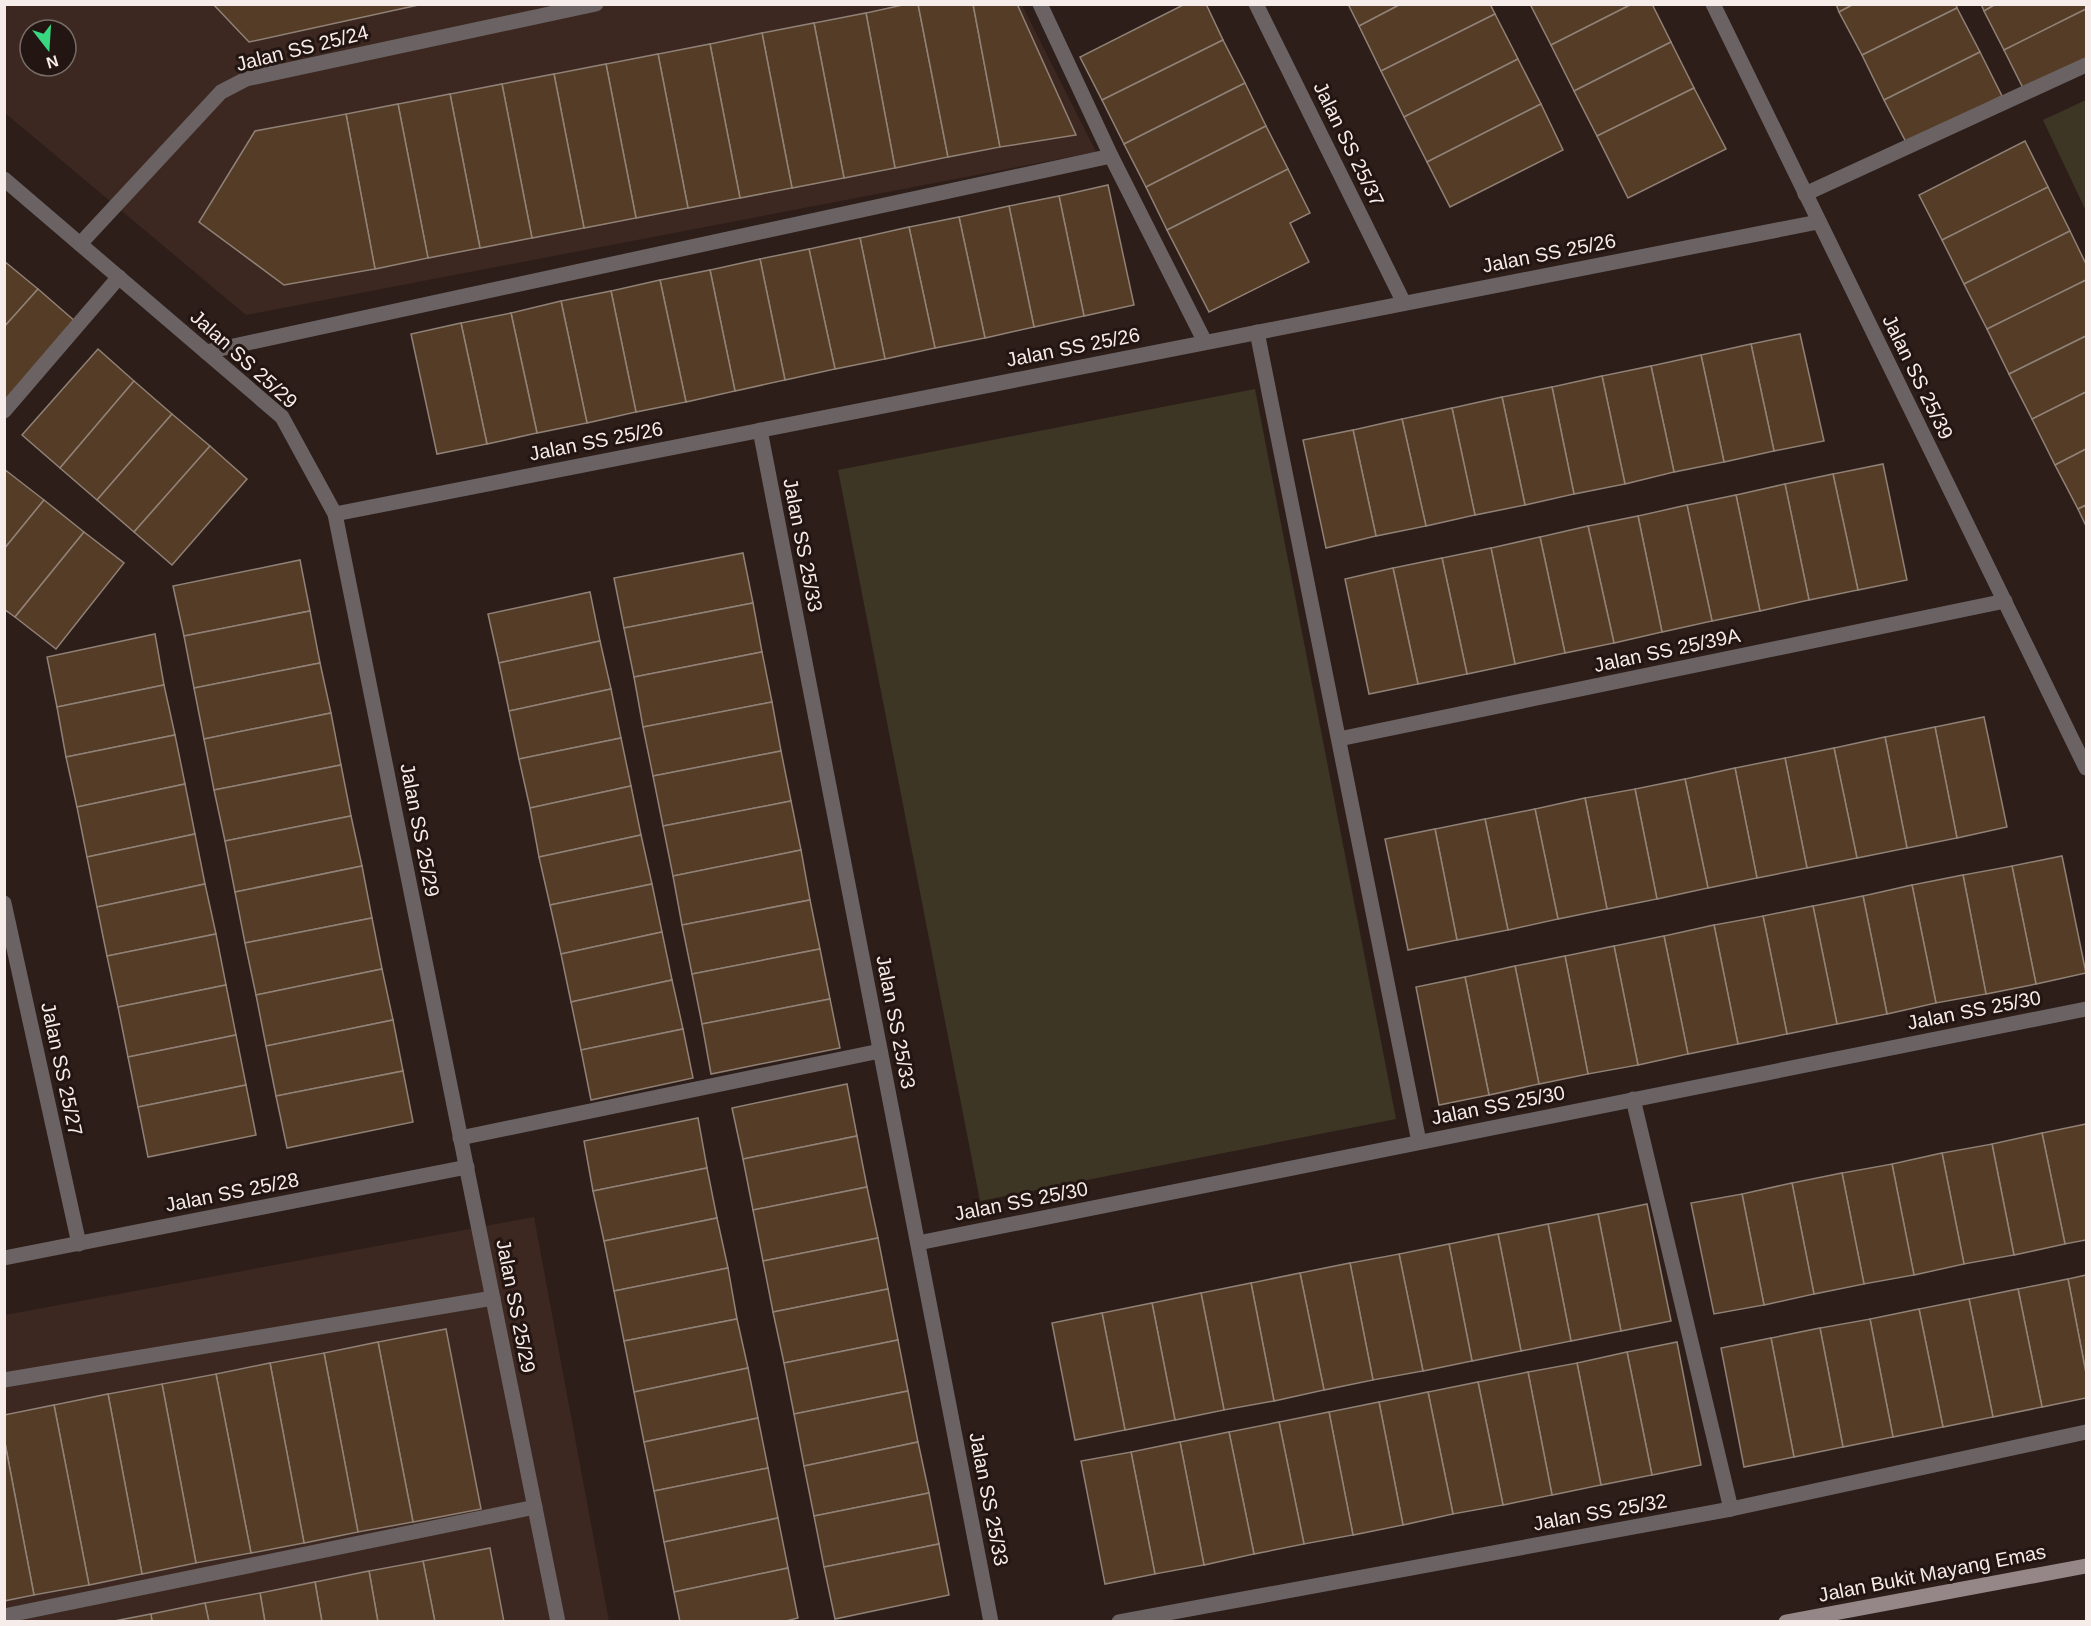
<svg xmlns="http://www.w3.org/2000/svg" width="2091" height="1626" font-family="Helvetica,sans-serif">
<style>
.built{fill:#3c2821;fill-rule:evenodd}
.green{fill:#3e3624}
.building{fill:#553c27;stroke:#908176;stroke-width:1.5}
.lines{fill:none;stroke-linecap:round;stroke-linejoin:round}
.service{stroke:#6b6363;stroke-width:15}
.minor{stroke:#6b6363;stroke-width:15}
.secondary{stroke:#958788;stroke-width:15}
.labels{text-anchor:middle;stroke-width:6;stroke-linejoin:round;paint-order:stroke}
.street-label{font-size:20px;fill:#f6ece9;stroke:#231511}
</style>
<rect width="100%" height="100%" fill="#2d1e1a"/>
<g class="built">
<path d="M4 5H1022L1096 152 246 315 5 113ZM30 30H66V66H30Z"/>
<polygon points="534,1217 609,1621 5,1622 5,1315"/>
</g>
<g class="green">
<polygon points="2086,100 2086,211 2043,120"/>
<polygon points="1255,389 1396,1119 980,1201 838,470"/>
</g>
<g class="building">
<polygon points="213,4 423,4 249,42"/>
<polygon points="907,4 918,4 948,157 895,168 866,13"/>
<polygon points="918,4 973,4 1000,147 948,157"/>
<polygon points="973,4 1017,4 1076,135 1000,147"/>
<polygon points="1185,4 1206,4 1223,40 1102,100 1080,57"/>
<polygon points="1348,4 1401,4 1359,26"/>
<polygon points="1401,4 1490,4 1495,14 1381,71 1359,26"/>
<polygon points="1530,4 1632,4 1551,45"/>
<polygon points="1632,4 1652,4 1671,42 1574,91 1551,45"/>
<polygon points="1836,4 1854,4 1839,12"/>
<polygon points="1854,4 1956,4 1957,8 1862,55 1839,12"/>
<polygon points="1981,4 1996,4 1984,11"/>
<polygon points="1996,4 2086,4 2086,9 2004,50 1984,11"/>
<polygon points="1957,8 1980,52 1884,100 1862,55"/>
<polygon points="2086,9 2086,59 2024,90 2004,50"/>
<polygon points="866,13 895,168 844,178 814,23"/>
<polygon points="1495,14 1518,59 1404,117 1381,71"/>
<polygon points="814,23 844,178 792,188 762,33"/>
<polygon points="762,33 792,188 740,198 710,44"/>
<polygon points="1223,40 1245,83 1124,144 1102,100"/>
<polygon points="1671,42 1694,88 1597,136 1574,91"/>
<polygon points="710,44 740,198 688,208 658,54"/>
<polygon points="1980,52 2002,96 1907,144 1884,100"/>
<polygon points="658,54 688,208 636,218 606,64"/>
<polygon points="1518,59 1541,104 1427,162 1404,117"/>
<polygon points="606,64 636,218 584,228 554,74"/>
<polygon points="554,74 584,228 532,238 502,84"/>
<polygon points="1245,83 1266,126 1146,187 1124,144"/>
<polygon points="502,84 532,238 480,248 450,94"/>
<polygon points="1694,88 1726,149 1628,198 1597,136"/>
<polygon points="450,94 480,248 428,258 398,104"/>
<polygon points="398,104 428,258 375,269 346,114"/>
<polygon points="1541,104 1563,150 1450,207 1427,162"/>
<polygon points="346,114 375,269 284,285 199,222 255,131"/>
<polygon points="1266,126 1288,169 1167,230 1146,187"/>
<polygon points="2025,141 2048,187 1942,240 1919,195"/>
<polygon points="1288,169 1310,213 1290,223 1309,262 1209,312 1167,230"/>
<polygon points="1108,185 1134,305 1084,316 1059,196"/>
<polygon points="2048,187 2070,231 1964,284 1942,240"/>
<polygon points="1059,196 1084,316 1034,327 1009,206"/>
<polygon points="1009,206 1034,327 985,338 959,217"/>
<polygon points="959,217 985,338 935,348 909,227"/>
<polygon points="909,227 935,348 885,359 860,238"/>
<polygon points="2070,231 2086,264 2086,280 1987,329 1964,284"/>
<polygon points="860,238 885,359 835,369 809,249"/>
<polygon points="809,249 835,369 785,380 760,259"/>
<polygon points="760,259 785,380 735,391 710,270"/>
<polygon points="4,261 38,289 4,327"/>
<polygon points="710,270 735,391 686,402 660,280"/>
<polygon points="660,280 686,402 636,412 611,291"/>
<polygon points="2086,280 2086,336 2009,374 1987,329"/>
<polygon points="38,289 76,322 4,405 4,327"/>
<polygon points="611,291 636,412 587,423 561,301"/>
<polygon points="561,301 587,423 537,433 511,313"/>
<polygon points="511,313 537,433 487,444 461,323"/>
<polygon points="461,323 487,444 437,454 411,334"/>
<polygon points="1800,334 1824,441 1774,451 1751,344"/>
<polygon points="2086,336 2086,392 2032,419 2009,374"/>
<polygon points="1751,344 1774,451 1724,462 1701,355"/>
<polygon points="98,349 134,381 60,468 22,435"/>
<polygon points="1701,355 1724,462 1674,472 1651,366"/>
<polygon points="1651,366 1674,472 1625,484 1602,376"/>
<polygon points="1602,376 1625,484 1574,494 1552,387"/>
<polygon points="134,381 172,414 97,500 60,468"/>
<polygon points="1552,387 1574,494 1525,505 1502,397"/>
<polygon points="2086,392 2086,449 2055,465 2032,419"/>
<polygon points="1502,397 1525,505 1475,515 1452,408"/>
<polygon points="1452,408 1475,515 1426,526 1402,419"/>
<polygon points="172,414 210,446 134,532 97,500"/>
<polygon points="1402,419 1426,526 1376,536 1353,430"/>
<polygon points="1353,430 1376,536 1326,548 1303,440"/>
<polygon points="210,446 247,479 172,565 134,532"/>
<polygon points="2086,449 2086,505 2078,509 2055,465"/>
<polygon points="1883,464 1907,580 1858,590 1833,474"/>
<polygon points="4,469 44,500 4,549"/>
<polygon points="1833,474 1858,590 1809,600 1785,484"/>
<polygon points="1785,484 1809,600 1760,611 1736,495"/>
<polygon points="1736,495 1760,611 1712,621 1687,505"/>
<polygon points="44,500 84,532 15,617 4,609 4,549"/>
<polygon points="1687,505 1712,621 1662,632 1638,516"/>
<polygon points="2086,505 2086,526 2078,509"/>
<polygon points="1638,516 1662,632 1614,643 1588,526"/>
<polygon points="1588,526 1614,643 1565,653 1540,537"/>
<polygon points="84,532 124,563 56,649 15,617"/>
<polygon points="1540,537 1565,653 1515,664 1491,548"/>
<polygon points="1491,548 1515,664 1467,674 1442,558"/>
<polygon points="743,553 753,603 624,628 614,578"/>
<polygon points="1442,558 1467,674 1418,684 1393,568"/>
<polygon points="300,560 310,611 184,636 173,586"/>
<polygon points="1393,568 1418,684 1369,694 1345,579"/>
<polygon points="590,592 600,641 499,663 488,614"/>
<polygon points="753,603 762,652 634,677 624,628"/>
<polygon points="310,611 320,663 194,688 184,636"/>
<polygon points="155,634 164,685 57,707 47,657"/>
<polygon points="600,641 611,689 509,711 499,663"/>
<polygon points="762,652 772,702 643,727 634,677"/>
<polygon points="320,663 331,713 204,739 194,688"/>
<polygon points="164,685 175,735 66,757 57,707"/>
<polygon points="611,689 621,738 519,759 509,711"/>
<polygon points="772,702 781,751 653,776 643,727"/>
<polygon points="331,713 341,765 214,790 204,739"/>
<polygon points="1984,717 2007,827 1957,838 1935,727"/>
<polygon points="1935,727 1957,838 1907,848 1885,737"/>
<polygon points="175,735 185,784 77,807 66,757"/>
<polygon points="1885,737 1907,848 1857,858 1834,748"/>
<polygon points="621,738 631,786 530,808 519,759"/>
<polygon points="1834,748 1857,858 1807,868 1785,758"/>
<polygon points="781,751 791,801 663,826 653,776"/>
<polygon points="1785,758 1807,868 1757,878 1735,768"/>
<polygon points="341,765 351,816 225,841 214,790"/>
<polygon points="1735,768 1757,878 1708,888 1685,779"/>
<polygon points="1685,779 1708,888 1657,899 1635,789"/>
<polygon points="185,784 195,834 87,857 77,807"/>
<polygon points="631,786 641,835 539,857 530,808"/>
<polygon points="1635,789 1657,899 1607,909 1585,798"/>
<polygon points="1585,798 1607,909 1558,919 1535,809"/>
<polygon points="791,801 801,850 673,876 663,826"/>
<polygon points="1535,809 1558,919 1508,930 1485,819"/>
<polygon points="351,816 362,866 235,892 225,841"/>
<polygon points="1485,819 1508,930 1457,940 1435,829"/>
<polygon points="1435,829 1457,940 1408,950 1385,839"/>
<polygon points="195,834 205,884 97,907 87,857"/>
<polygon points="641,835 652,884 550,905 539,857"/>
<polygon points="801,850 810,900 682,925 673,876"/>
<polygon points="2062,856 2086,973 2036,984 2012,866"/>
<polygon points="362,866 372,918 245,943 235,892"/>
<polygon points="2012,866 2036,984 1986,994 1963,875"/>
<polygon points="1963,875 1986,994 1936,1003 1912,885"/>
<polygon points="205,884 216,934 107,956 97,907"/>
<polygon points="652,884 662,932 561,954 550,905"/>
<polygon points="1912,885 1936,1003 1887,1014 1863,896"/>
<polygon points="1863,896 1887,1014 1837,1024 1813,906"/>
<polygon points="810,900 820,949 692,974 682,925"/>
<polygon points="1813,906 1837,1024 1787,1034 1763,916"/>
<polygon points="1763,916 1787,1034 1738,1044 1714,925"/>
<polygon points="372,918 382,969 256,995 245,943"/>
<polygon points="1714,925 1738,1044 1688,1054 1664,936"/>
<polygon points="662,932 672,980 571,1002 561,954"/>
<polygon points="216,934 226,985 118,1007 107,956"/>
<polygon points="1664,936 1688,1054 1638,1065 1614,946"/>
<polygon points="1614,946 1638,1065 1588,1074 1565,956"/>
<polygon points="820,949 830,999 702,1024 692,974"/>
<polygon points="1565,956 1588,1074 1539,1084 1515,966"/>
<polygon points="1515,966 1539,1084 1489,1095 1465,977"/>
<polygon points="382,969 393,1020 266,1046 256,995"/>
<polygon points="1465,977 1489,1095 1439,1105 1416,987"/>
<polygon points="672,980 683,1029 581,1050 571,1002"/>
<polygon points="226,985 236,1035 128,1057 118,1007"/>
<polygon points="830,999 840,1048 711,1074 702,1024"/>
<polygon points="393,1020 403,1071 276,1096 266,1046"/>
<polygon points="683,1029 693,1078 591,1100 581,1050"/>
<polygon points="236,1035 246,1085 138,1107 128,1057"/>
<polygon points="403,1071 413,1122 287,1148 276,1096"/>
<polygon points="847,1084 857,1136 743,1159 732,1108"/>
<polygon points="246,1085 256,1135 148,1157 138,1107"/>
<polygon points="698,1118 707,1168 593,1191 584,1141"/>
<polygon points="2086,1124 2086,1240 2065,1244 2042,1133"/>
<polygon points="2042,1133 2065,1244 2014,1255 1992,1144"/>
<polygon points="857,1136 867,1187 753,1210 743,1159"/>
<polygon points="1992,1144 2014,1255 1964,1264 1942,1153"/>
<polygon points="1942,1153 1964,1264 1914,1275 1892,1164"/>
<polygon points="1892,1164 1914,1275 1864,1284 1842,1173"/>
<polygon points="707,1168 717,1218 604,1241 593,1191"/>
<polygon points="1842,1173 1864,1284 1814,1294 1792,1183"/>
<polygon points="1792,1183 1814,1294 1764,1305 1742,1194"/>
<polygon points="867,1187 878,1238 763,1261 753,1210"/>
<polygon points="1742,1194 1764,1305 1714,1314 1691,1203"/>
<polygon points="1647,1204 1671,1321 1621,1331 1598,1214"/>
<polygon points="1598,1214 1621,1331 1571,1341 1548,1224"/>
<polygon points="717,1218 728,1268 614,1291 604,1241"/>
<polygon points="1548,1224 1571,1341 1521,1351 1498,1234"/>
<polygon points="1498,1234 1521,1351 1472,1361 1449,1244"/>
<polygon points="878,1238 888,1289 773,1312 763,1261"/>
<polygon points="1449,1244 1472,1361 1423,1371 1399,1254"/>
<polygon points="1399,1254 1423,1371 1373,1380 1350,1263"/>
<polygon points="1350,1263 1373,1380 1324,1390 1300,1273"/>
<polygon points="728,1268 737,1319 624,1341 614,1291"/>
<polygon points="1300,1273 1324,1390 1274,1401 1251,1283"/>
<polygon points="2086,1275 2086,1373 2068,1279"/>
<polygon points="2068,1279 2086,1373 2086,1398 2042,1407 2018,1289"/>
<polygon points="1251,1283 1274,1401 1224,1410 1201,1293"/>
<polygon points="888,1289 898,1340 784,1363 773,1312"/>
<polygon points="2018,1289 2042,1407 1993,1417 1969,1299"/>
<polygon points="1201,1293 1224,1410 1175,1420 1152,1303"/>
<polygon points="1969,1299 1993,1417 1943,1427 1919,1309"/>
<polygon points="1152,1303 1175,1420 1125,1430 1102,1313"/>
<polygon points="1919,1309 1943,1427 1893,1437 1870,1319"/>
<polygon points="1102,1313 1125,1430 1075,1440 1052,1323"/>
<polygon points="737,1319 748,1368 634,1392 624,1341"/>
<polygon points="1870,1319 1893,1437 1843,1447 1820,1328"/>
<polygon points="1820,1328 1843,1447 1794,1457 1771,1338"/>
<polygon points="446,1329 481,1509 413,1522 378,1342"/>
<polygon points="1771,1338 1794,1457 1744,1467 1721,1348"/>
<polygon points="898,1340 908,1391 794,1414 784,1363"/>
<polygon points="378,1342 413,1522 358,1532 324,1353"/>
<polygon points="1677,1342 1701,1465 1652,1475 1627,1352"/>
<polygon points="1627,1352 1652,1475 1601,1485 1577,1363"/>
<polygon points="324,1353 358,1532 304,1543 270,1363"/>
<polygon points="270,1363 304,1543 251,1553 216,1374"/>
<polygon points="1577,1363 1601,1485 1552,1495 1528,1372"/>
<polygon points="748,1368 758,1418 644,1442 634,1392"/>
<polygon points="1528,1372 1552,1495 1503,1505 1478,1382"/>
<polygon points="216,1374 251,1553 196,1563 162,1384"/>
<polygon points="1478,1382 1503,1505 1453,1514 1428,1392"/>
<polygon points="162,1384 196,1563 142,1574 108,1394"/>
<polygon points="908,1391 918,1442 804,1466 794,1414"/>
<polygon points="1428,1392 1453,1514 1403,1525 1379,1402"/>
<polygon points="108,1394 142,1574 89,1585 54,1405"/>
<polygon points="1379,1402 1403,1525 1353,1535 1329,1412"/>
<polygon points="54,1405 89,1585 34,1595 4,1438 4,1415"/>
<polygon points="1329,1412 1353,1535 1304,1544 1279,1422"/>
<polygon points="758,1418 768,1468 654,1491 644,1442"/>
<polygon points="1279,1422 1304,1544 1254,1554 1229,1432"/>
<polygon points="1229,1432 1254,1554 1204,1565 1180,1442"/>
<polygon points="4,1438 34,1595 4,1601"/>
<polygon points="918,1442 929,1493 814,1516 804,1466"/>
<polygon points="1180,1442 1204,1565 1155,1574 1131,1452"/>
<polygon points="1131,1452 1155,1574 1105,1584 1081,1461"/>
<polygon points="768,1468 778,1518 664,1542 654,1491"/>
<polygon points="929,1493 939,1544 824,1567 814,1516"/>
<polygon points="778,1518 788,1568 674,1592 664,1542"/>
<polygon points="939,1544 949,1595 835,1619 824,1567"/>
<polygon points="490,1548 504,1622 435,1622 423,1561"/>
<polygon points="423,1561 435,1622 378,1622 369,1571"/>
<polygon points="788,1568 798,1618 782,1622 680,1622 674,1592"/>
<polygon points="369,1571 378,1622 322,1622 315,1582"/>
<polygon points="315,1582 322,1622 265,1622 260,1593"/>
<polygon points="260,1593 265,1622 209,1622 205,1603"/>
<polygon points="205,1603 209,1622 152,1622 151,1614"/>
<polygon points="151,1614 152,1622 109,1622"/>
</g>
<g class="lines">
<g class="service">
<polyline points="1040,4 1111,156 1205,342"/>
<polyline points="1805,194 2086,65"/>
<polyline points="1257,332 1419,1142"/>
<polyline points="206,352 1111,156"/>
<polyline points="4,411 119,277"/>
<polyline points="1633,1099 1731,1509"/>
<polyline points="460,1138 880,1051"/>
<polyline points="4,1380 493,1298"/>
<polyline points="4,1616 535,1507"/>
</g>
<g class="minor">
<polyline points="1256,4 1404,303"/>
<polyline points="1713,4 2086,768"/>
<polyline points="4,179 282,417 335,514 558,1622"/>
<polyline points="80,244 221,92 246,79 596,4"/>
<polyline points="760,430 991,1622"/>
<polyline points="335,514 1818,222"/>
<polyline points="1339,739 2005,601"/>
<polyline points="4,903 79,1244"/>
<polyline points="918,1243 2086,1009"/>
<polyline points="4,1258 467,1167"/>
<polyline points="1119,1622 1731,1509 2086,1432"/>
</g>
<polyline class="secondary" points="1786,1622 2086,1566"/>
</g>
<g class="labels">
<g class="street-label">
<text transform="translate(302 48) rotate(-14)" y="7">Jalan SS 25/24</text>
<text transform="translate(1349 144) rotate(64)" y="7">Jalan SS 25/37</text>
<text transform="translate(1549 253) rotate(-11)" y="7">Jalan SS 25/26</text>
<text transform="translate(1073 347) rotate(-11)" y="7">Jalan SS 25/26</text>
<text transform="translate(244 359) rotate(42)" y="7">Jalan SS 25/29</text>
<text transform="translate(1918 377) rotate(64)" y="7">Jalan SS 25/39</text>
<text transform="translate(596 441) rotate(-11)" y="7">Jalan SS 25/26</text>
<text transform="translate(803 545) rotate(79)" y="7">Jalan SS 25/33</text>
<text transform="translate(1667 650) rotate(-12)" y="7">Jalan SS 25/39A</text>
<text transform="translate(420 830) rotate(79)" y="7">Jalan SS 25/29</text>
<text transform="translate(1974 1010) rotate(-11)" y="7">Jalan SS 25/30</text>
<text transform="translate(896 1022) rotate(79)" y="7">Jalan SS 25/33</text>
<text transform="translate(62 1069) rotate(78)" y="7">Jalan SS 25/27</text>
<text transform="translate(1498 1105) rotate(-11)" y="7">Jalan SS 25/30</text>
<text transform="translate(232 1192) rotate(-11)" y="7">Jalan SS 25/28</text>
<text transform="translate(1021 1201) rotate(-11)" y="7">Jalan SS 25/30</text>
<text transform="translate(516 1306) rotate(79)" y="7">Jalan SS 25/29</text>
<text transform="translate(989 1499) rotate(79)" y="7">Jalan SS 25/33</text>
<text transform="translate(1600 1512) rotate(-10)" y="7">Jalan SS 25/32</text>
<text transform="translate(1932 1573) rotate(-11)" y="7">Jalan Bukit Mayang Emas</text>
</g>
</g>
<rect width="2091" height="1626" fill="none" stroke="#f6ece9" stroke-width="12"/>
<g transform="translate(48 48) rotate(163)"><circle r="28" fill="#231511" stroke="#776b67" stroke-width="1.5"/>
<path d="M0-4.5L10 22L0 15L-10 22Z" fill="#38d880"/>
<text y="-9" font-size="16" font-weight="bold" text-anchor="middle" fill="#f6ece9">N</text>
</g>
</svg>
